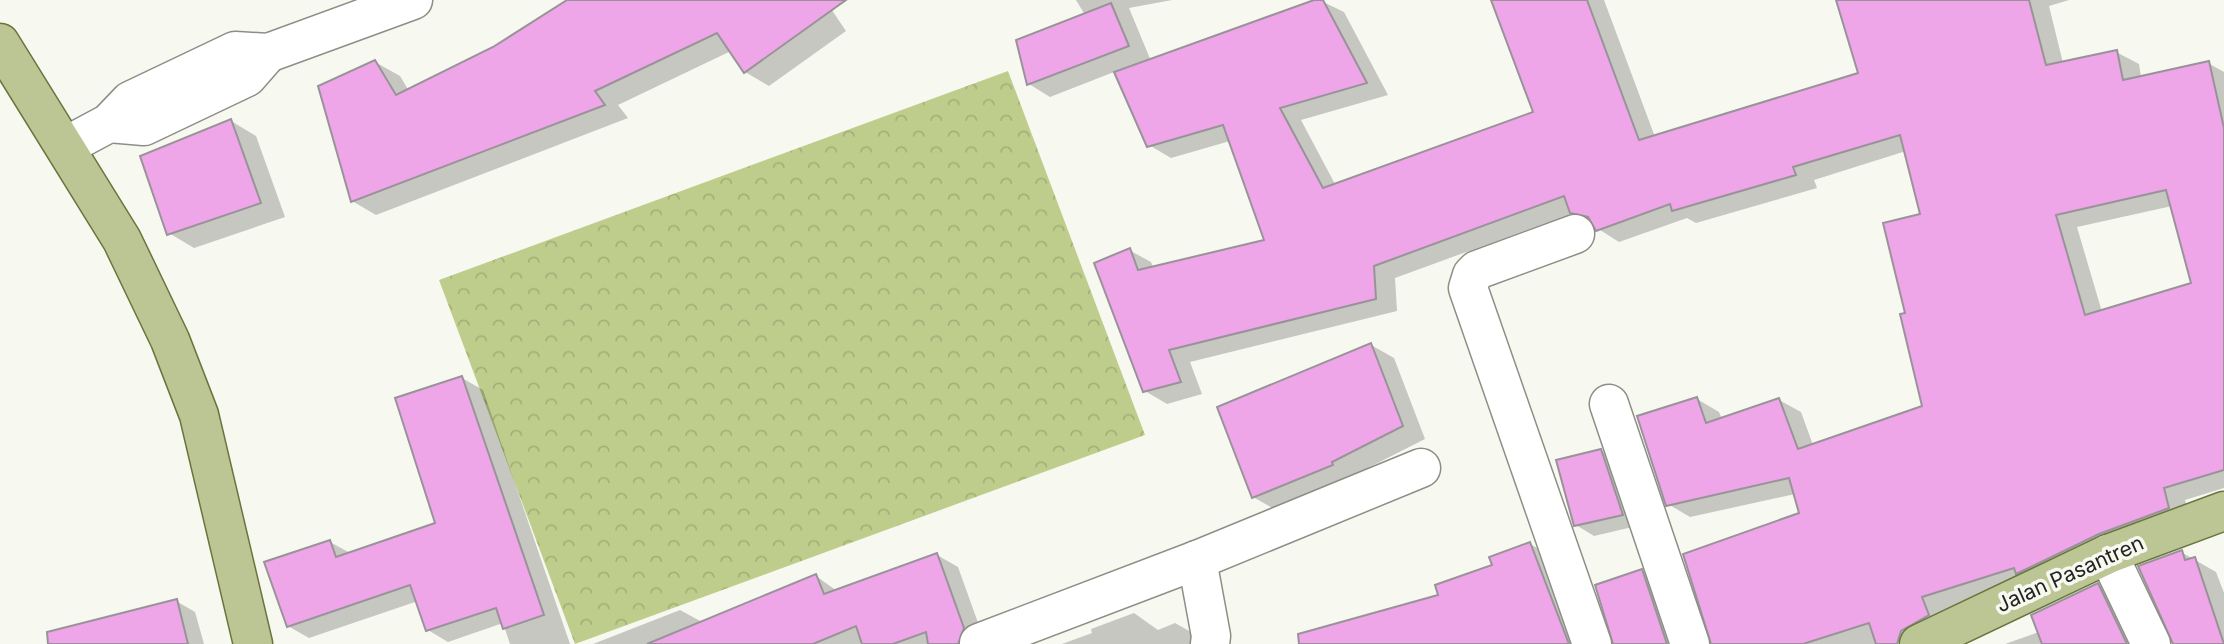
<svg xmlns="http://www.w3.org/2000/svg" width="2224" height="644" font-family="Inter,sans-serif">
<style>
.park{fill:url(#park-crowns)}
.shadow{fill:#0003;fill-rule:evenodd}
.building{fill:#eea6e9;stroke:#999399;stroke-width:2;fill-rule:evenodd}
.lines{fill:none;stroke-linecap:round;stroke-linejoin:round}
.minor-casing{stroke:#8d8f87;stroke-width:41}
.major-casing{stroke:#6a743d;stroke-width:41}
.minor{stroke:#fff;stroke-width:38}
.major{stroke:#bcc594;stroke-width:38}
.labels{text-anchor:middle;stroke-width:7;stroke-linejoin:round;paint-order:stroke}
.street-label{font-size:21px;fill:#242522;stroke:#f7f9f0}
</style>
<defs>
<pattern id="park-crowns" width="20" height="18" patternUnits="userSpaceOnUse" patternTransform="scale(1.75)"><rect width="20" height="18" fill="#bfcd8c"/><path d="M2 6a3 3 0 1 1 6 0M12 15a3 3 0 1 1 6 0" fill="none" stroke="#a4b078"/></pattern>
</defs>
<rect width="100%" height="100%" fill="#f7f9f0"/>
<polygon class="park" points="1008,71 1145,435 575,644 439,280"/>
<g class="shadow">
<polygon points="571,0 825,0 846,31 769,86 745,72 731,51 618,105 628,118 376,215 352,201 375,62 400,76 409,91 494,49"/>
<path d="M1076 0H1172L1129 8 1151 61 1319 0 1344 12 1388 95 1301 120 1336 186 1535 113 1493 0H1604L1655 137 1861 74 1837 0H2069L2049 6 2063 63 2116 52 2139 64 2141 77 2208 63 2224 72V488L2185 500 2191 520 2033 581 1944 610 1947 620 1877 644H1713L1801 514 1795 494 1690 517 1668 504 1697 399 1719 412 1722 419 1779 400 1801 412 1813 445 1924 407 1907 314 1922 216 1906 151 1814 180 1817 188 1696 223 1687 218 1619 242 1573 213 1395 278 1397 311 1190 362 1202 394 1167 404 1145 391 1129 250 1151 262 1154 269 1266 242 1230 141 1171 158 1149 145 1114 72 1050 97 1029 84 1085 15ZM2172 206 2193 284 2102 312 2077 227Z"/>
<polygon points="231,121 256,136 285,217 194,248 169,233"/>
<polygon points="1371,345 1394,358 1425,439 1354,475 1355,478 1276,510 1253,497"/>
<polygon points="462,378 483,390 570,644 510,644 503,623 448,642 428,630 418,601 309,638 288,626 330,542 352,554 437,524"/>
<polygon points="1601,451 1620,462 1641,525 1594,536 1576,525"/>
<polygon points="1530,544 1552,556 1585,644 1347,644 1441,596"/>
<polygon points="2181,552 2216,572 2224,593 2224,644 2174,644"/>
<polygon points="937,555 958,567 981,631 945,644 593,644 680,610 702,622 816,576 837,591"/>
<polygon points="1641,571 1663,584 1686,644 1615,644"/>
<polygon points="2098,585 2120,598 2142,644 2005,644 2039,632"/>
<polygon points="176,601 195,612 204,644 85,644"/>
<polygon points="1134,613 1158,630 1175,623 1198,636 1201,644 1062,644 1092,633 1091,629"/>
</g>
<g class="building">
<polygon points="567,0 846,0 744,73 717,33 595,91 605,105 351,202 318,86 375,60 396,95 493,47"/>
<path d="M1314 0H1323L1367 83 1280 108 1323 188 1533 112 1491 0H1587L1639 140 1858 73 1836 0H2029L2046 65 2117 50 2123 80 2209 61 2224 128V470L2164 488 2169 508 2099 534 2016 574 2014 568 1922 597 1929 615 1901 631 1897 644H1876L1869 623 1803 644H1711L1683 554 1799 513 1789 478 1666 506 1637 416 1697 397 1706 423 1779 398 1798 449 1922 406 1900 314 1905 313 1883 223 1920 214 1900 135 1793 167 1796 175 1672 211 1670 204 1596 231 1588 217 1570 213 1564 196 1374 266 1376 299 1169 350 1181 382 1143 392 1094 263 1130 248 1138 270 1264 240 1223 125 1147 147 1114 72ZM2166 190 2191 283 2085 315 2056 215Z"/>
<polygon points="1111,3 1129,46 1027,85 1016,40"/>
<polygon points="231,119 261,203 167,235 140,156"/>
<polygon points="1371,343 1403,426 1332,462 1333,465 1252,498 1217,407"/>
<polygon points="462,376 544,615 503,629 496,608 426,631 410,585 287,627 264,562 330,540 336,557 435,523 395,398"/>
<polygon points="1601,449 1623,515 1574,526 1556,460"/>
<polygon points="1530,542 1569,644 1299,644 1298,634 1438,595 1435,585 1492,565 1489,557"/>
<polygon points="2182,550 2185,560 2195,557 2224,644 2173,644 2138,566"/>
<polygon points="937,553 964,628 958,644 928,644 926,632 893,644 862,644 856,626 813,644 647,644 816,574 824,594"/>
<polygon points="1642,569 1667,644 1613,644 1595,585"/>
<polygon points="2098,583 2127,644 2042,644 2031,615"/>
<polygon points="177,599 188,644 48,644 47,632"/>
</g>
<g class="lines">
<g class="minor-casing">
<g id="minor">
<polyline points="109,123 144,126 247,77 268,53"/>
<polyline points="66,146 109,123 130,101 235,51 268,53 413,0"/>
<polyline points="1575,234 1477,270 1472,275 1468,288 1592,644"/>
<polyline points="1609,404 1690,644"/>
<polyline points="2108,554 2151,644"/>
<polyline points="1197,560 1211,636 1210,644"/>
<polyline points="979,643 1197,560 1421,468"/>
</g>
</g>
<g class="major-casing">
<g id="major">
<polyline points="0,43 122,240 170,340 199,415 253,644"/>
<polyline points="1919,644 2108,554 2224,511"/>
</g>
</g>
<use href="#minor" class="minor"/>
<use href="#major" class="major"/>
</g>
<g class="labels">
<g class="street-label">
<text transform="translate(2070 574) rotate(-24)" y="7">Jalan Pasantren</text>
</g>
</g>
</svg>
